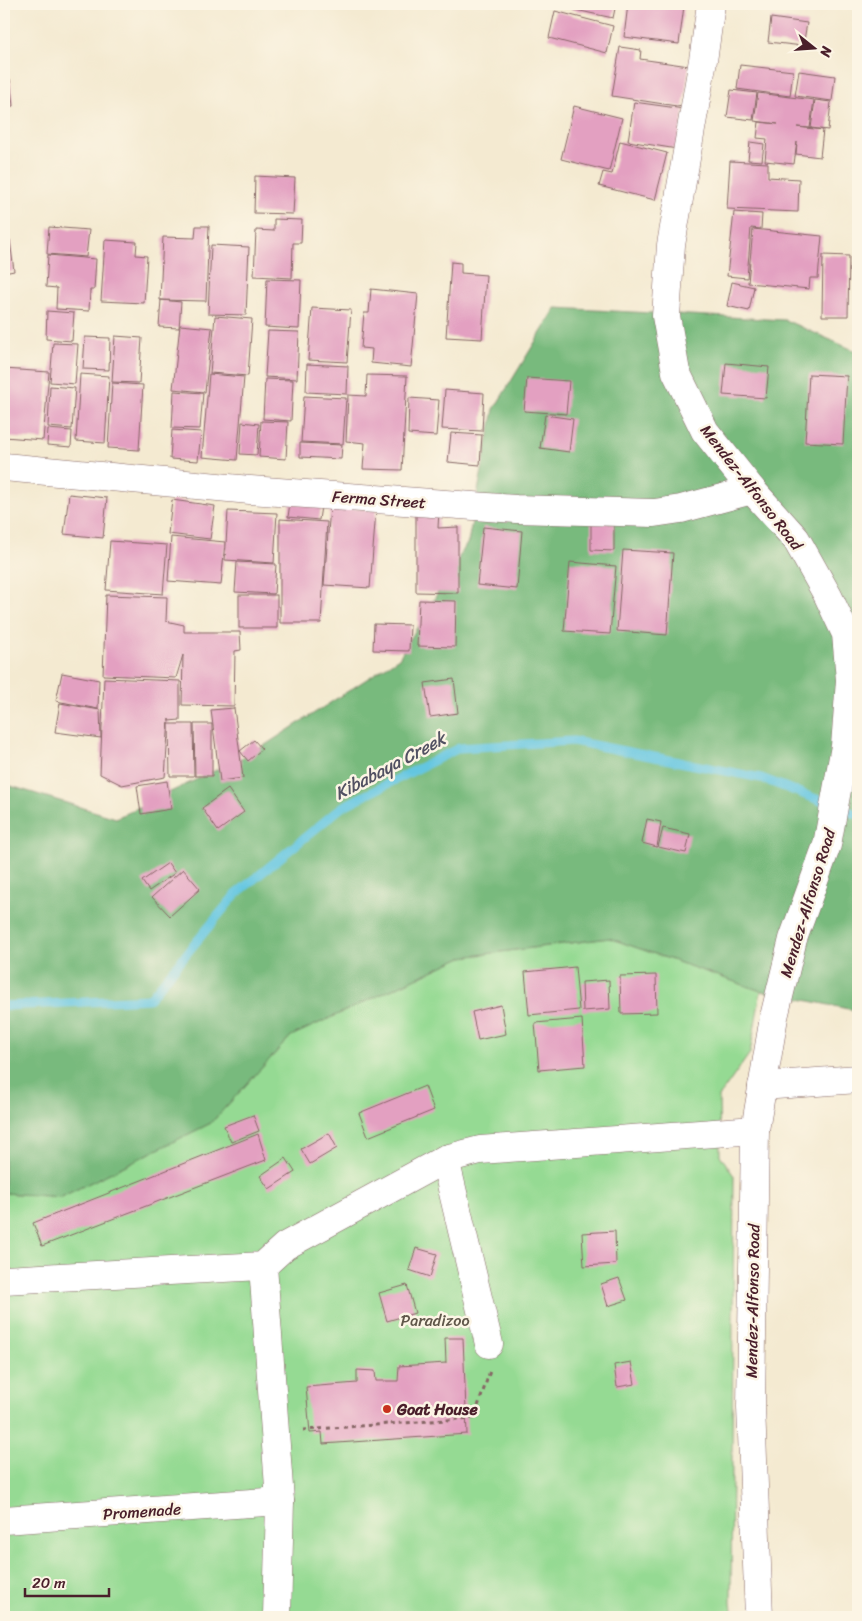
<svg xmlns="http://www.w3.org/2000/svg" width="862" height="1621" font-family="Sriracha,sans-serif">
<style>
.green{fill:#95da93;stroke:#707c5f}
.forest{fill:#78ba7d;stroke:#616c54}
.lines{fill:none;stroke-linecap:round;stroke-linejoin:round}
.stream{stroke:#63c6e1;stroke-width:9}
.building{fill:#e3a0c1}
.minor-casing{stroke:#866665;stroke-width:29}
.major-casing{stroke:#866665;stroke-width:29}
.path{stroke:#866665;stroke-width:3;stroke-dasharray:4 4;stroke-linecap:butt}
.minor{stroke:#fff;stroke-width:28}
.major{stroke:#fff;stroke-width:28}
.poi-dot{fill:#c8321e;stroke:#fcf5e5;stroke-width:2}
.labels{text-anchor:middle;stroke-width:5;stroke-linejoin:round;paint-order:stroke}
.street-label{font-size:16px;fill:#4a1f2b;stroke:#fcf5e5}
.park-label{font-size:16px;fill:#60574a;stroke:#fcf5e5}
.poi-label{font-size:16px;font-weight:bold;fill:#4a1f2b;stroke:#fcf5e5;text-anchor:start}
.water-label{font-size:18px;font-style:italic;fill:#525162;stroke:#fcf5e5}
</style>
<rect width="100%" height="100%" fill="#fcf5e5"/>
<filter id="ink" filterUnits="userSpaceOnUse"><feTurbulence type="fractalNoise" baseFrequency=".02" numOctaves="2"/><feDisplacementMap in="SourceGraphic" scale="10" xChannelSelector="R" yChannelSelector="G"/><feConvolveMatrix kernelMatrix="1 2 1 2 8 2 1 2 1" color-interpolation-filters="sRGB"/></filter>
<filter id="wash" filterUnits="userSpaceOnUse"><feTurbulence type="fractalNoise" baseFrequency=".0096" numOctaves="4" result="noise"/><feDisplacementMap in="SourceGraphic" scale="20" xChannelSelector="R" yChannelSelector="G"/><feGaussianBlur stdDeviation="1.12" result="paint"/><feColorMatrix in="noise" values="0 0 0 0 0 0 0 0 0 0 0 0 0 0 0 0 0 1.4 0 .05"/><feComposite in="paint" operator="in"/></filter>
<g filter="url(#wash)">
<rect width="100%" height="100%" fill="#f4ead1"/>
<polygon class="green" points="609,938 761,991 750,1053 719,1097 720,1155 734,1176 731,1603 733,1617 4,1617 4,1193 61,1197 211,1123 291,1036 462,957"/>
<polygon class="forest" points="556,308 785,320 858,352 858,1011 761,991 609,938 462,957 291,1036 211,1123 61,1197 4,1193 4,784 116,818 256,751 399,658 468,542 494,409"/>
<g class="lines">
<polyline class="stream" points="4,1006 149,999 236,894 342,807 459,748 573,741 761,778 858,815"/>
</g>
<g id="blocks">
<g class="building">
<polygon points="572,4 616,4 613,18 571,9"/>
<polygon points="628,4 667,4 684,6 679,44 624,37"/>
<polygon points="555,11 613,26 607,53 549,38"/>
<polygon points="771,18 807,23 803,46 768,42"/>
<polygon points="620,47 641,50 640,59 689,66 683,107 612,96"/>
<polygon points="740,65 793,71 790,96 737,89"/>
<polygon points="799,71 835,76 832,101 795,96"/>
<polygon points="10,79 13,106 4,107 4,80"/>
<polygon points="731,90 757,93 753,120 727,117"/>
<polygon points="758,93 814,100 810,128 797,127 823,130 820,157 796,154 797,142 794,164 765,161 767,139 757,138 759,122 778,124 754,121"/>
<polygon points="815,100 831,102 828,130 811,128"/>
<polygon points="634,102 684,109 677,149 628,141"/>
<polygon points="574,106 622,118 609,171 561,159"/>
<polygon points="620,141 667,153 655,200 599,186 603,172 612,174"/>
<polygon points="750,142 764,144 762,161 748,160"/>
<polygon points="730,161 768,163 768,177 799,179 798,212 727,209"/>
<polygon points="255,176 295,178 293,214 254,213"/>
<polygon points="734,212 762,214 761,229 751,228 747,278 727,276"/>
<polygon points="274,219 302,220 301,243 293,243 292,278 254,276 256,230 274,231"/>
<polygon points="196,226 209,226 206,301 160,300 163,237 195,238"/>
<polygon points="49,227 89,230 86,257 47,254"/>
<polygon points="753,229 822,236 818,278 810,278 809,289 748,283"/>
<polygon points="10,240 14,271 4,273 4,241"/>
<polygon points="105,240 137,242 136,255 147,256 144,303 101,301"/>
<polygon points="211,245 249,247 246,315 208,314"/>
<polygon points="48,255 96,259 94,290 90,290 89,311 56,309 57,288 46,287"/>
<polygon points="823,255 849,256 848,316 822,316"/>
<polygon points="451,262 461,263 461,273 486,275 482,339 446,337"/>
<polygon points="267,279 301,280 299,329 265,327"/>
<polygon points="732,282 754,287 749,311 727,306"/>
<polygon points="371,289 418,294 411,367 371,363 372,349 361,348 364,313 369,313"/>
<polygon points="161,300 181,302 179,328 159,327"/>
<polygon points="312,308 351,310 347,362 308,360"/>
<polygon points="47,311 74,313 72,341 46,339"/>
<polygon points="215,316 252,319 248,376 210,373"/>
<polygon points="180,325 212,328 205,392 173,389"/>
<polygon points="268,331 299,332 297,379 265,377"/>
<polygon points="115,336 142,338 139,383 112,382"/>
<polygon points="85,337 110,338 109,370 83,369"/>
<polygon points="53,343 78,344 75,384 50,382"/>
<polygon points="726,363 769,367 766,398 723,395"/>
<polygon points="307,364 348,366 347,394 306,392"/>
<polygon points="4,369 49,372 43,440 4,437"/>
<polygon points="80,374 109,376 105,443 76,441"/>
<polygon points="209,374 244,377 237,460 202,457"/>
<polygon points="809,374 847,376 843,444 805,442"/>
<polygon points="367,375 407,376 402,470 363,469 365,443 346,441 348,395 366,396"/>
<polygon points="527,378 569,381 566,414 524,411"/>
<polygon points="265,379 293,380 291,421 263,419"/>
<polygon points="112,383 143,385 139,450 108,448"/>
<polygon points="50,386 75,388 72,429 48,427"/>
<polygon points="445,390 484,393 482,431 442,429"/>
<polygon points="174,391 203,393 200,429 172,428"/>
<polygon points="304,396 346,398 343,444 301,442"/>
<polygon points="409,398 439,400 436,436 408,434"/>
<polygon points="545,415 573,419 569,452 540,448"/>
<polygon points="261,421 288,422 286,459 259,457"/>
<polygon points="242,422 259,424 257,455 240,454"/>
<polygon points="48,429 72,431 71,447 47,445"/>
<polygon points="172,430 201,432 198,461 170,459"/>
<polygon points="451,433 482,435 480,465 448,462"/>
<polygon points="300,443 342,445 341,459 300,457"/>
<polygon points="69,494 107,498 103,538 64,534"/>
<polygon points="172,500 215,506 210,539 168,534"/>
<polygon points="290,503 321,506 319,520 288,517"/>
<polygon points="330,507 376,510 370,588 324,585"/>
<polygon points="416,510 439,510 438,528 458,527 458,593 416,592"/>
<polygon points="228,511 277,513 274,563 225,560"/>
<polygon points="280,519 327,522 321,623 280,623"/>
<polygon points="591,523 614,523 614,551 591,550"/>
<polygon points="483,527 522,531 517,589 477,585"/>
<polygon points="171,537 225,542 221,585 168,581"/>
<polygon points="110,541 167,545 163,594 106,590"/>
<polygon points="623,550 673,553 667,635 617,631"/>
<polygon points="237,562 276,564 274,594 235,592"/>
<polygon points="570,562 616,566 610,634 564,631"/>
<polygon points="106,595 167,597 166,621 184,625 184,632 240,632 241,650 235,651 234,706 182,705 183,655 176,678 103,675"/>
<rect x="239" y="595" width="38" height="33"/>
<polygon points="419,600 456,601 455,647 417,646"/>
<polygon points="374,624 410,625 409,651 373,650"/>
<polygon points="62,673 99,680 98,709 56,701"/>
<polygon points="104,678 180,681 180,720 169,721 169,719 165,777 122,785 100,774"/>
<polygon points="454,679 458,713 430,717 425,683"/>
<polygon points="60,703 100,710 101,738 55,732"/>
<polygon points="234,708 243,778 220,781 211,710"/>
<polygon points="169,724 193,724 194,776 170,776"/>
<polygon points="194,724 212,724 212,776 195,776"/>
<polygon points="254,740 262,749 248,761 240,751"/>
<polygon points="167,781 171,809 141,814 137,786"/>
<polygon points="228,789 244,812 218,831 202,808"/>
<polygon points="647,819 661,822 657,847 642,843"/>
<polygon points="663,828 690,834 686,853 658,847"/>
<polygon points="168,863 175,873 149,891 142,881"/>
<polygon points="183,869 200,889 170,916 152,897"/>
<polygon points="575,967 579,1010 529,1015 525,972"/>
<polygon points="656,975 657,1013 621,1014 620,976"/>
<polygon points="609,980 610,1009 583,1011 582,982"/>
<polygon points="501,1005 506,1034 478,1040 472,1012"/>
<polygon points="582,1019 585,1066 539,1070 535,1023"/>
<polygon points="425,1086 434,1110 368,1137 359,1113"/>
<polygon points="253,1115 259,1131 231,1142 224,1126"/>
<polygon points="329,1133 337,1148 310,1164 301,1149"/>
<polygon points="258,1134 266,1160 42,1246 33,1223"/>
<polygon points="286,1158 295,1172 269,1189 260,1176"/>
<polygon points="615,1231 616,1264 584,1266 582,1233"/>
<polygon points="416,1248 437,1254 430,1277 409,1270"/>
<polygon points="619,1278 627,1300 608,1306 601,1284"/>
<polygon points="407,1285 415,1313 387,1321 379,1293"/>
<polygon points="445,1338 463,1338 467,1434 323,1444 322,1432 310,1433 306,1387 357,1383 357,1370 375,1371 376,1381 398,1381 399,1366 446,1363"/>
<polygon points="631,1362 635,1384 617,1387 614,1365"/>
</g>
</g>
</g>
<g filter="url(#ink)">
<use href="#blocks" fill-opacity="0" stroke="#866665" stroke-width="1"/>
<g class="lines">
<g class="minor-casing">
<g id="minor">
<polyline points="4,467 250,490 516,509 654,513 681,509 752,490"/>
<polyline points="762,1086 858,1079"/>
<polyline points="445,1159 489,1344"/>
<polyline points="263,1266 280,1501 277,1617"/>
<polyline points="4,1280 263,1266 285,1246 445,1159 480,1150 755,1130"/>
<polyline points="4,1520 280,1501"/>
</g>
</g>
<g class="major-casing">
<polyline id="major" points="711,4 704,54 671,245 666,316 676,372 705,431 752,490 796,539 828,596 846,634 850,680 845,746 827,845 793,939 774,1017 755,1130 751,1407 759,1617"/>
</g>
<polyline class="path" points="303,1430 474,1418 490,1371"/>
<use href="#minor" class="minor"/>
<use href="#major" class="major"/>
</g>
</g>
<circle class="poi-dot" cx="387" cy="1409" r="5"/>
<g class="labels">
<g class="street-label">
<text transform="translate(752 487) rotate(52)" y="6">Mendez-Alfonso Road</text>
<text transform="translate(379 499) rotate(4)" y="6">Ferma Street</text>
<text transform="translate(807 903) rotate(-73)" y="6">Mendez-Alfonso Road</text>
<text transform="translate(752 1301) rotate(-89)" y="6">Mendez-Alfonso Road</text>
<text transform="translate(142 1511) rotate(-4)" y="6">Promenade</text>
</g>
<g class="park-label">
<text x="435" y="1326">Paradizoo</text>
</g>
<g class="poi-label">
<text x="397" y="1415">Goat House</text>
</g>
<g class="water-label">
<text transform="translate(390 766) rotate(-28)" y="6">Kibabaya Creek</text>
</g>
</g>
<rect width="862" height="1621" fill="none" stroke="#fcf5e5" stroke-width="20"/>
<g transform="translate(814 48) rotate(107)" stroke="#fcf5e5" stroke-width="4" paint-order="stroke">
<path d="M0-4L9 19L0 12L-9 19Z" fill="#4a1f2b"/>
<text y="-8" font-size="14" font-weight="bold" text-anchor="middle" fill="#4a1f2b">N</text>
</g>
<path d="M25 1588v8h84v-8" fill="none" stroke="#4a1f2b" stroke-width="2.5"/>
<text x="32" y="1588" font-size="15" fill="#4a1f2b" stroke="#fcf5e5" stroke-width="4" paint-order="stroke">20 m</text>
</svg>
